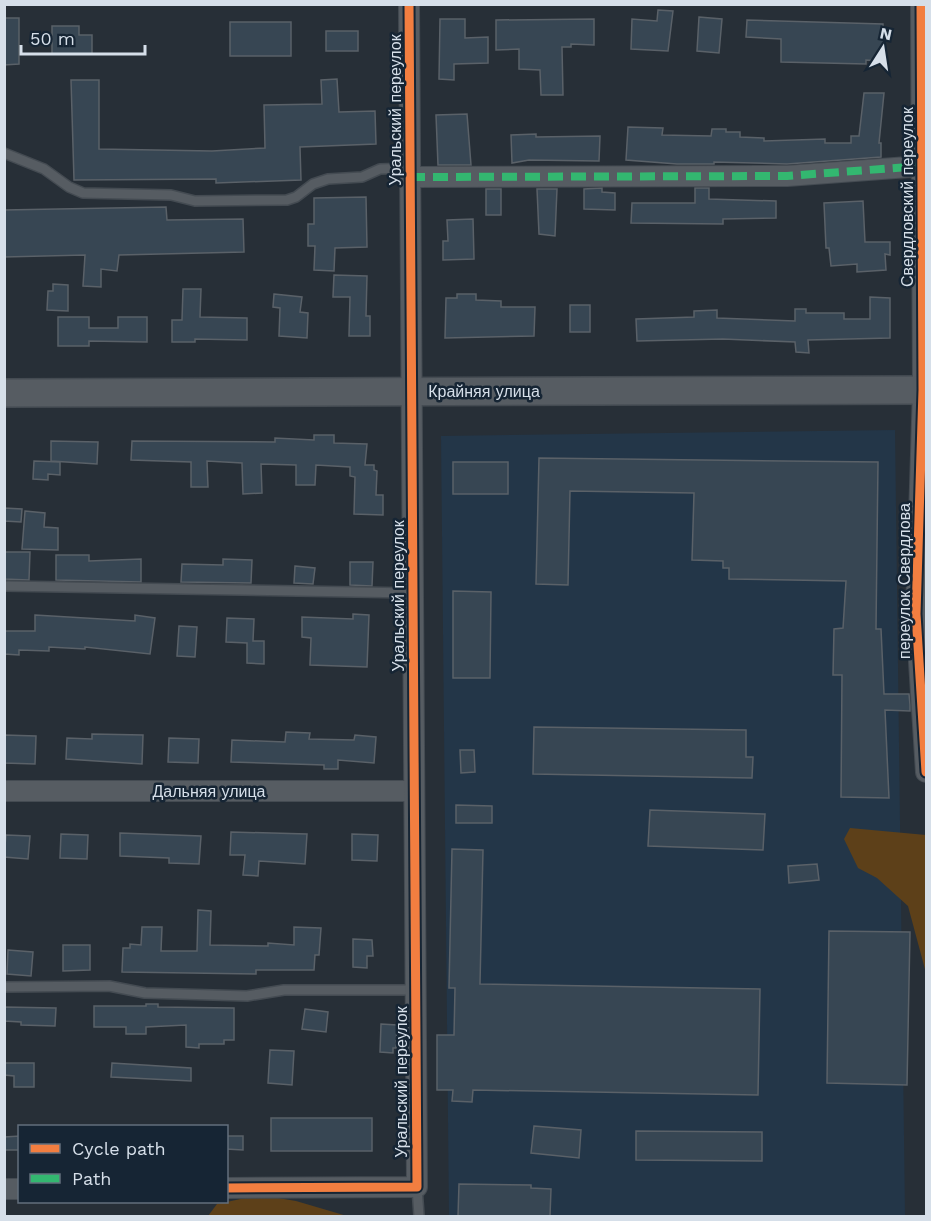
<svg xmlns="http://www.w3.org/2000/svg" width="931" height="1221" font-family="'Work Sans',sans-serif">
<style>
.built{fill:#233648}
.green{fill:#5d4019}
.building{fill:#374653;stroke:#5a6168;stroke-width:1.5}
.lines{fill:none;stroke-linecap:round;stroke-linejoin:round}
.service-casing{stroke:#444b52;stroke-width:12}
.minor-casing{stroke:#444b52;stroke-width:22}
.secondary-casing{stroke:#444b52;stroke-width:30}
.service{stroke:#565c62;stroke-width:9}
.minor{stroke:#565c62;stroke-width:20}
.secondary{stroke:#565c62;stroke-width:27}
.quiet{stroke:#33b770;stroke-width:8;stroke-dasharray:15 8;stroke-linecap:butt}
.cycleway-casing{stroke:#162534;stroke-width:13}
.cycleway{stroke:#f27e40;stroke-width:9}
.labels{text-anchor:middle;stroke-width:5;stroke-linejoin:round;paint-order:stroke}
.street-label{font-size:16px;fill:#d6dfe9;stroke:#162534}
</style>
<rect width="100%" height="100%" fill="#272f37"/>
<polygon class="built" points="895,430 905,1216 449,1216 441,436"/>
<g class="green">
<polygon points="850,828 926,835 926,973 908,906 877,878 858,868 844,839"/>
<polygon points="260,1195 296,1201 347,1216 208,1216 217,1204"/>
</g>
<g class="building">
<polygon points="658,10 673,11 668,51 631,49 632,19 657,21"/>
<polygon points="699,17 722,19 719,53 697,51"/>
<polygon points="4,18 19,18 19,64 4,65"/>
<polygon points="440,19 465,19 465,38 488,37 488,63 454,64 454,80 439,79"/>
<polygon points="594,19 594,45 571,44 571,47 562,47 563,95 541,95 540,70 519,69 519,49 496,50 496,20"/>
<polygon points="747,20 883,24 883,61 866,60 866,64 781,62 781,39 746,37"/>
<rect x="230" y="22" width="61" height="34"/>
<polygon points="52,26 79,26 79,35 92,35 92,54 52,54"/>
<rect x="326" y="31" width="32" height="20"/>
<polygon points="337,79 339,112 375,111 376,144 300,147 301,180 216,183 216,179 74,180 71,80 99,80 99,149 212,151 265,148 264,105 322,104 321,80"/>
<polygon points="864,93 884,93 879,143 881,143 881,157 787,164 714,162 714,164 677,164 626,160 628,127 663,128 662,135 711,136 712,129 726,129 726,132 740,132 740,137 764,138 764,141 825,139 825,143 851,143 851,136 859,136"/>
<polygon points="467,114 471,165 438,165 436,115"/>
<polygon points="536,134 536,137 600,136 599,161 529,160 512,163 511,135"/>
<polygon points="602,188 602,192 615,193 615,210 584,209 584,189"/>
<polygon points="695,188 709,188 709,199 776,201 776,218 723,219 723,224 631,223 632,203 695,203"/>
<rect x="486" y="189" width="15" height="26"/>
<polygon points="537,189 557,189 555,236 539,234"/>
<polygon points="366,197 367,247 335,248 334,271 314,270 315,246 308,246 308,224 314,224 314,198"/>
<polygon points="863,201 865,242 890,242 890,255 885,254 886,270 857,272 857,264 831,266 829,248 826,248 824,203"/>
<polygon points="166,207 167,220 243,219 244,252 119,255 117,271 101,269 101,287 83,286 85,255 4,257 4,210"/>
<polygon points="473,219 474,259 443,260 443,241 448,241 447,220"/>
<polygon points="334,275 367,276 366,316 370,316 370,336 349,336 350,297 333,297"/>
<polygon points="53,284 68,285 68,311 47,310 48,291 53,291"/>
<polygon points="183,289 201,289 200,317 247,318 247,340 195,339 195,342 172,342 172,320 182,320"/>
<polygon points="274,294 302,297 300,312 308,313 307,338 279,336 280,308 273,307"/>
<polygon points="457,294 476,294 476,300 501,301 501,307 535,307 534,336 445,338 446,298 457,298"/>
<polygon points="870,297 890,298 890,338 808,340 809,353 796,352 795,342 723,339 637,341 636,319 694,317 694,311 717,310 717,318 795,321 795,309 806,309 806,313 844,313 844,319 870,319"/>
<rect x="570" y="305" width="20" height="27"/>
<polygon points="58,317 89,317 89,328 118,328 118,317 147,317 147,342 89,341 89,346 58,346"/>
<polygon points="314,435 334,435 334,443 367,444 365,465 374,465 374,470 377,471 376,495 383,495 383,515 354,514 355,477 350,476 350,467 316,465 315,485 296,485 296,465 261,464 262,493 243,494 242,463 207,461 208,487 191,487 191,462 131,460 132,441 275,442 275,438 314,440"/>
<polygon points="51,441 98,442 97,464 51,461"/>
<polygon points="539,458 878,462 876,629 881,629 884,694 909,694 910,705 910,711 885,710 889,798 841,797 842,675 833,675 834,629 843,628 846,581 729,579 729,568 723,568 723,561 692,560 694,493 570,491 568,585 536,584"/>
<polygon points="34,461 60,462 60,475 48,474 48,480 33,479"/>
<rect x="453" y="462" width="55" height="32"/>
<polygon points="4,508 22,509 21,522 4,521"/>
<polygon points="25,511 45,513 44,527 58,528 58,550 22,549"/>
<polygon points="4,552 30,552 29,580 4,579"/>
<polygon points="56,555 89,555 89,561 141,559 141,582 56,580"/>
<polygon points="223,559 252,560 251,583 181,582 182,564 223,565"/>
<polygon points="350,562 373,562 372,586 350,585"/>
<polygon points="295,566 315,568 313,584 294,583"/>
<polygon points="453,591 491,592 490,678 453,678"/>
<polygon points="353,614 369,615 367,667 310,665 311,638 302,637 302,617 353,619"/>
<polygon points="35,615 135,621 135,615 155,618 150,654 85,647 85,649 49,647 49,651 19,650 19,655 4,654 4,631 35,631"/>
<polygon points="227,618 254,619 253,641 264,641 264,664 247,663 247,643 226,642"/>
<polygon points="179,626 197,627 195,657 177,656"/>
<polygon points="534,727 746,730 746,757 753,757 752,778 533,774"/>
<polygon points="286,732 310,733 309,739 354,740 355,735 376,737 374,763 338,760 338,769 324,769 324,765 231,762 232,740 285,742"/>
<polygon points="92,734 143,735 142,764 66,759 67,738 92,739"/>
<polygon points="4,735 36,736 35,764 4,763"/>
<polygon points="169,738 199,739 198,763 168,762"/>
<polygon points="460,750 474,750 475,772 461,773"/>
<polygon points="456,805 492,806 492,823 456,823"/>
<polygon points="650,810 765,814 763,850 648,846"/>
<polygon points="231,832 307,834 305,864 259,861 258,876 243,875 245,855 230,855"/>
<polygon points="120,833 201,836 199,864 169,863 169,858 120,856"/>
<polygon points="61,834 88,835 87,859 60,858"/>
<polygon points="352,834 378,835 377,861 352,860"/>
<polygon points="6,835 30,836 28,859 4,857"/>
<polygon points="452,849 483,850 480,984 760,989 758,1095 473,1090 472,1102 452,1101 453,1090 437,1090 437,1035 454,1035 455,988 449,988"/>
<polygon points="817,864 819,880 789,883 788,866"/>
<polygon points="198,910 211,911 210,945 268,946 268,943 294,945 294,927 321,928 319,955 315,955 314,970 256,970 256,974 122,972 123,948 130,948 130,944 141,945 142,927 162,927 161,951 197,951"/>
<polygon points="829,931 910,932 907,1085 827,1083"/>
<polygon points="353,939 372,940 373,956 367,956 367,968 353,967"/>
<polygon points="63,945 90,945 90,970 63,971"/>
<polygon points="8,950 33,952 31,976 7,974"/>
<polygon points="146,1004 158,1004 158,1007 234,1008 234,1040 224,1040 224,1044 199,1044 199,1048 186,1047 186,1025 146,1027 146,1034 126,1034 126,1027 94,1027 94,1006 146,1006"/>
<polygon points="4,1007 56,1008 55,1026 21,1025 21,1022 4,1021"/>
<polygon points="305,1009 328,1012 326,1032 302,1029"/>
<polygon points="381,1024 397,1025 396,1048 393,1048 393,1053 380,1052"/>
<polygon points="270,1050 294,1051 292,1085 268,1083"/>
<polygon points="4,1063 34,1063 34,1087 14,1087 14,1076 4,1075"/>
<polygon points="112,1063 191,1068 191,1081 111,1077"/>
<rect x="271" y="1118" width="101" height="33"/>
<polygon points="534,1126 581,1130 579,1158 531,1153"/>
<polygon points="636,1131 762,1132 762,1161 636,1160"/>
<polygon points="20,1136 20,1150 4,1150 4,1137"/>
<polygon points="226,1136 243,1136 243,1150 226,1149"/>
<polygon points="459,1184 531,1185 531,1188 551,1189 550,1216 458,1216"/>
</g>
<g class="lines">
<g class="service-casing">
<g id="service">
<polyline points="4,153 44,169 69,187 83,193 171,195 195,201 287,200 296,197 313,184 328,179 362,177 380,169 410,168"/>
<polyline points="4,586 413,593"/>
<polyline points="4,987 109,986 145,993 247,996 284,990 416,990"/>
<polyline points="417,1187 419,1216"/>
</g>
</g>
<g class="minor-casing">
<g id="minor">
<polyline points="921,4 923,390 916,614 926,772"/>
<polyline points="410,177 787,176 922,166"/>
<polyline points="4,791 414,791"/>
<polyline points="226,1188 417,1187 409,4"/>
<polyline points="4,1189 20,1189"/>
</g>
</g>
<g class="secondary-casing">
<polyline id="secondary" points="4,393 926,390"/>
</g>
<use href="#service" class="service"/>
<use href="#minor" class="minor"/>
<use href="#secondary" class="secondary"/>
<polyline class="quiet" points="410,177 787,176 922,166"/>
<g class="cycleway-casing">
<g id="cycleway">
<polyline points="921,4 923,390 916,614 926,772"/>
<polyline points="226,1188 417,1187 409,4"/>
</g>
</g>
<use href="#cycleway" class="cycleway"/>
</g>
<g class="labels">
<g class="street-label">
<text transform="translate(395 110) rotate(-90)" y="6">Уральский переулок</text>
<text transform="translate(907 197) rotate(-90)" y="6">Свердловский переулок</text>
<text x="484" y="397">Крайняя улица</text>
<text transform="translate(904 581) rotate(-90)" y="6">переулок Свердлова</text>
<text transform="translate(398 596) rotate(-90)" y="6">Уральский переулок</text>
<text x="209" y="797">Дальняя улица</text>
<text transform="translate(401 1082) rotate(-90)" y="6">Уральский переулок</text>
</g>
</g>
<rect width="931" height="1221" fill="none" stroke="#d6dfe9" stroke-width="12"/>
<rect x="18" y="1125" width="210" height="78" fill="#162534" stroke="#636f7c" stroke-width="1.5"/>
<rect x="30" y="1144" width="30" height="9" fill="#f27e40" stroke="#636f7c" stroke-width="1.5"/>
<text x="72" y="1155" font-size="18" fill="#d6dfe9">Cycle path</text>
<rect x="30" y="1174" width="30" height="9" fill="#33b770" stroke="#636f7c" stroke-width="1.5"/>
<text x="72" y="1185" font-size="18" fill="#d6dfe9">Path</text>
<g transform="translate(883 48) rotate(12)" stroke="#162534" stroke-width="4.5" paint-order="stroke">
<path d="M0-4.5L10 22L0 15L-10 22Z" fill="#d6dfe9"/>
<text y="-9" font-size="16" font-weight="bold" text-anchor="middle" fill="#d6dfe9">N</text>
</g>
<path d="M21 45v9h124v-9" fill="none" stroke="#d6dfe9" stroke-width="3"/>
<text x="30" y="45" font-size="18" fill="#d6dfe9" stroke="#162534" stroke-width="4.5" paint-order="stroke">50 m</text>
</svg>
